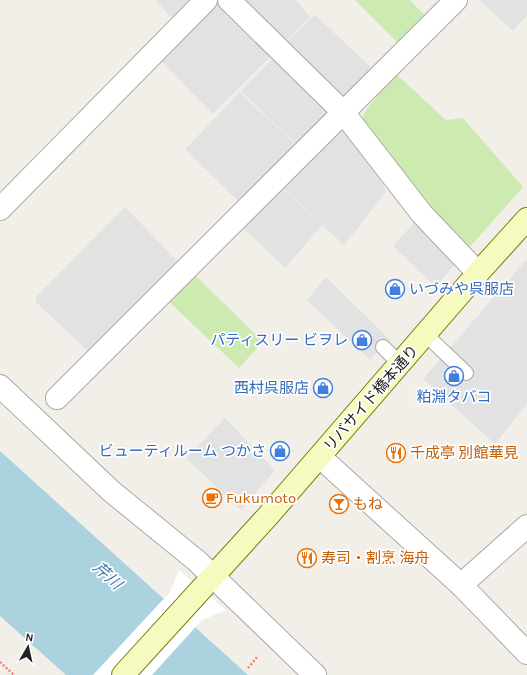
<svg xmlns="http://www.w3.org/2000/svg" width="527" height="675" font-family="Karla,'Noto Sans JP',sans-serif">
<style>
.grass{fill:#cdebb0}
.parking{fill:#e2e2e2}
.water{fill:#aad3df}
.pier{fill:#fff}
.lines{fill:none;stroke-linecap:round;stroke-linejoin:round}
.lane-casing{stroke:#a9a9a9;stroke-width:16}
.street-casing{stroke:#a9a9a9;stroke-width:24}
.secondary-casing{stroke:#707d05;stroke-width:24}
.path{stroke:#fa8072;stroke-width:2.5;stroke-dasharray:2 2;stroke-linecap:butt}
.lane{stroke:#fff;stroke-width:14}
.street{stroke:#fff;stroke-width:22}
.secondary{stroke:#f7fabf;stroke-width:22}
.labels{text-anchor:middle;stroke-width:3.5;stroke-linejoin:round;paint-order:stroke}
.shop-label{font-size:15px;fill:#366cbe;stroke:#fff;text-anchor:end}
.street-label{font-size:15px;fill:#222;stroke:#fff}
.food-label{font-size:15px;fill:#c56008;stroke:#fff;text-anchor:start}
.water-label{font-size:16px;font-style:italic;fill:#4a7aab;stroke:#fff}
</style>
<rect width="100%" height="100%" fill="#f2efe9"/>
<g class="grass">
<polygon points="355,0 410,0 427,18 400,45"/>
<polygon points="395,73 446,120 463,118 523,187 468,249 428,209 362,123 364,113"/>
<polygon points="192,272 263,342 239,368 165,298"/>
</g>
<g class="parking">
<polygon points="155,0 197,0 176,22"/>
<polygon points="218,0 223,0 275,52 213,114 158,58"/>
<polygon points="237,0 296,0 310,17 282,45"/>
<polygon points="479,0 527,0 527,15 513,31"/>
<polygon points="315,15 375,71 342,104 283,45"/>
<polygon points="277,54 333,111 300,148 241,91"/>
<polygon points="240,92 299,148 242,205 185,149"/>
<polygon points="340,125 376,169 386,192 344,245 279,184"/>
<polygon points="279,185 322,225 285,268 238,223"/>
<polygon points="125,207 181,265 92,355 35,301 37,298 36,297"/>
<polygon points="414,223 455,264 436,287 393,246"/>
<polygon points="526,260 527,261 527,404 495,444 423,379"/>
<polygon points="326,277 389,339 370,360 307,300"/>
<polygon points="225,418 275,470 241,510 186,458"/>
</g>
<polygon class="water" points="0,451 248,675 66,675 0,616"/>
<polygon class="pier" points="179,570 226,610 202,620 152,675 93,675 170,592"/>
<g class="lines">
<g class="lane-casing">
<g id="lane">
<polyline points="425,334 466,373"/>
<polyline points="383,347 400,364"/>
</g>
</g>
<g class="street-casing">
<g id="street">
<polyline points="229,0 343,112 422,214 478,273"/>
<polyline points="0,209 206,0"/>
<polyline points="0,386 111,491 197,561 315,675"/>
<polyline points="57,398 456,0"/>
<polyline points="320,457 461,585 527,653"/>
<polyline points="461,585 527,526"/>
</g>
</g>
<g class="secondary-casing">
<polyline id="secondary" points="123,675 267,517 478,273 527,219"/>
</g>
<g class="path">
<polyline points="0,662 14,675"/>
<polyline points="248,668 258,656"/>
</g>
<use href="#lane" class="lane"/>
<use href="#street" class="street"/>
<use href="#secondary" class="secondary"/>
</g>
<defs>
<g id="shop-ring" transform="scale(1)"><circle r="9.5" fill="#fff" stroke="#3f7fe0" stroke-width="1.5"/><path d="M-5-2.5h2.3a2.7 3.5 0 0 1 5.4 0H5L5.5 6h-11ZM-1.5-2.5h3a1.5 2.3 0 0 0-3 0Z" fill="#3f7fe0"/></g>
<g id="restaurant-ring" transform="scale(1)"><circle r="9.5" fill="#fff" stroke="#e8710a" stroke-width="1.5"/><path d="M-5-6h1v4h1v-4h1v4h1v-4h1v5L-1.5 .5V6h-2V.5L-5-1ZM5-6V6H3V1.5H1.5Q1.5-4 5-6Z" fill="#e8710a"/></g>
<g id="cafe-ring" transform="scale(1)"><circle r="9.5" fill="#fff" stroke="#e8710a" stroke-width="1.5"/><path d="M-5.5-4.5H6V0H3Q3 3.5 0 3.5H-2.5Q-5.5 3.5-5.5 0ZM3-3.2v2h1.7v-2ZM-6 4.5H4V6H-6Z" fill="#e8710a"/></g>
<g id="bar-ring" transform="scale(1)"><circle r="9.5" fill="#fff" stroke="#e8710a" stroke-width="1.5"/><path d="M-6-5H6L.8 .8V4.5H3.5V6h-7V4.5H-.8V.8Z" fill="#e8710a"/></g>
</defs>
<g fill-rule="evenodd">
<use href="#shop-ring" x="395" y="289"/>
<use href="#shop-ring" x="362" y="340"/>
<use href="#shop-ring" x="454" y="376"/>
<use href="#shop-ring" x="323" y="388"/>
<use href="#shop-ring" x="280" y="451"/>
<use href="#restaurant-ring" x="396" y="453"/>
<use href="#cafe-ring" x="212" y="498"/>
<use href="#bar-ring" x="339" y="504"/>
<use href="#restaurant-ring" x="307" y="558"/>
</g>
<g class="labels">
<g class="shop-label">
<text x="409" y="294" text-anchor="start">いづみや呉服店</text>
<text x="348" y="345">パティスリー ビヲレ</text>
<text x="309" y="393">西村呉服店</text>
<text x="454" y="402" text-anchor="middle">粕淵タバコ</text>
<text x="266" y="456">ビューティルーム つかさ</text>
</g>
<g class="street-label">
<text transform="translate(371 398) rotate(-49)" y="5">リバサイド橋本通り</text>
</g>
<g class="food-label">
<text x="410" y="458">千成亭 別館華見</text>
<text x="226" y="503">Fukumoto</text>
<text x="353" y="509">もね</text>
<text x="321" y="563">寿司・割烹 海舟</text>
</g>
<g class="water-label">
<text transform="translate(108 575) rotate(42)" y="6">芹川</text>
</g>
</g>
<g transform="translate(28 647) rotate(9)" stroke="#ffffff" stroke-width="3" paint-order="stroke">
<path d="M0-3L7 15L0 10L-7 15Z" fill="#222222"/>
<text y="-6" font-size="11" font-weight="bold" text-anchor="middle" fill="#222222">N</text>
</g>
</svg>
